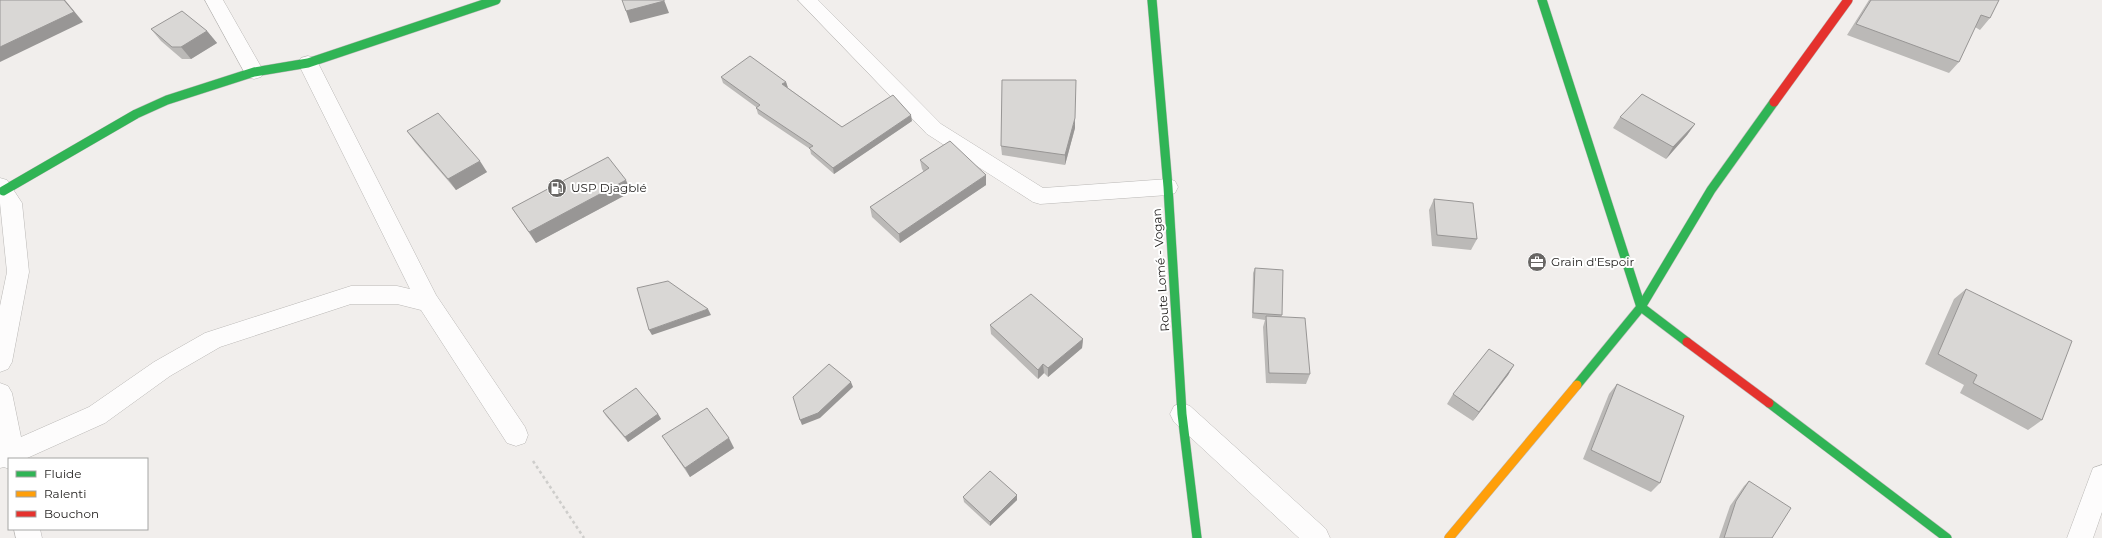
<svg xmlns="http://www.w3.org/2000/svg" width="2102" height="538" font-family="Montserrat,sans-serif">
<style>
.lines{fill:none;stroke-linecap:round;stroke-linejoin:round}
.street-casing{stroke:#bab8b6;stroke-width:1}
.fast-casing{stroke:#bab8b6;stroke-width:10}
.slow-casing{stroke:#bab8b6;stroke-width:10}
.jam-casing{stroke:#bab8b6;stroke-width:10}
.path{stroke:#cecdcb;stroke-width:2.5;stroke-dasharray:3 3;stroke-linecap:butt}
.street{fill:#fdfcfc;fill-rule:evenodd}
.fast{stroke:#30b455;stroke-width:9}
.slow{stroke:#ff9f0a;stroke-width:9}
.jam{stroke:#e5322d;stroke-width:9}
.wall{fill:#bbb9b7}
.shaded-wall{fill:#989695}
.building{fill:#d9d7d5;stroke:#989695}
.labels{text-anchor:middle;stroke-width:4;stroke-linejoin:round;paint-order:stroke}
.poi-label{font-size:12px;fill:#1f1d1b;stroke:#fff;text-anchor:start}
.street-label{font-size:12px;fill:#1f1d1b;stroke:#fff}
</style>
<rect width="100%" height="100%" fill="#f1eeec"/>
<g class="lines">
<g class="street-casing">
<g id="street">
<polygon points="205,0 223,0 264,72 261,77 254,79 247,77"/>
<polygon points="798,0 818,0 941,124 1043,188 1168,179 1175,181 1178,187 1175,193 1168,195 1040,204 1033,202 927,134"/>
<polygon points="308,56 315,58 318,63 436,295 525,427 528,435 525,443 516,446 507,443 421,310 397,304 351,304 220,347 170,376 105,423 25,459 9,459 9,469 4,467 0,468 0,383 8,386 12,393 21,437 89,407 154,362 205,333 351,286 397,286 410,289 298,63 301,58"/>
<polygon points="0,178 7,180 22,203 29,272 12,362 8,369 0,372 0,306 7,272 0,203"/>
<polygon points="1182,403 1190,406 1326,529 1330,538 1299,538 1174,422 1170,414 1174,406"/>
<polygon points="2102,465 2102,512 2093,538 2067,538 2093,468"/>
<polygon points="14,529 40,529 42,538 16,538"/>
</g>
</g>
<g class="fast-casing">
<g id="fast">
<polyline points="1152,0 1168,187 1182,414 1197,538"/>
<polyline points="1542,0 1641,307 1687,342"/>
<polyline points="3,191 136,114 167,100 254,72 308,63 496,0"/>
<polyline points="1577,385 1641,307 1711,190 1774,102"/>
<polyline points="1769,403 1947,538"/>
</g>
</g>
<g class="slow-casing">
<polyline id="slow" points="1449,538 1577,385"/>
</g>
<g class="jam-casing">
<g id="jam">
<polyline points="1774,102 1848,0"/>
<polyline points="1687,342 1769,403"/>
</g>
</g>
<polyline class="path" points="533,461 584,538"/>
<use href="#street" class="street"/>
<use href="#fast" class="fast"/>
<use href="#slow" class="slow"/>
<use href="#jam" class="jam"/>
</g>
<g class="wall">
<polygon points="1869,0 1999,0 1990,18 1980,30 1975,27 1959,62 1949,73 1847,35"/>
<polygon points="151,29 207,31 217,43 191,59 182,59 161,41"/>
<polygon points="721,77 786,82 788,88 842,127 912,121 834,174 811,154 810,149 758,114 756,107 723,83"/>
<polygon points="1620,117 1695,124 1687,135 1666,159 1613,128"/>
<polygon points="1075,128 1065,165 1002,155 1001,146"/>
<polygon points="407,131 487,172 456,190 415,142"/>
<polygon points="920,160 986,185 900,243 872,217 870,207 924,172 922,169"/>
<polygon points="631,192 536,243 512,208"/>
<polygon points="1434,199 1477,239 1471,250 1432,246 1429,210"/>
<polygon points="1255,268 1282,315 1281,317 1310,374 1306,384 1266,383 1263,327 1265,320 1252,318 1253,273"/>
<polygon points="1966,289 2042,420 2028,430 1960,393 1964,385 1925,364 1954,299"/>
<polygon points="990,325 1083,339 1082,348 1048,377 1044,373 1038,379 991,334"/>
<polygon points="1514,365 1508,375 1473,421 1447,404 1453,394"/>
<polygon points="1617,384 1660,483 1651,492 1583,459 1609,394"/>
<polygon points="603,411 658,414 661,419 628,442 606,416"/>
<polygon points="662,436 734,448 690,477"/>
<polygon points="1749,481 1772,538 1719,538 1730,506 1744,486"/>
<polygon points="963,497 1017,500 990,526 964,502"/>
</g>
<g class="shaded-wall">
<polygon points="64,0 65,0 83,22 0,62 0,47"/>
<polygon points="664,0 669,13 630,23 626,11"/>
<polygon points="207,31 217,43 191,59 181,47"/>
<polygon points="786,82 788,88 782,84"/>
<polygon points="911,115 912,121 834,174 833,168"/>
<polygon points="1075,118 1075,128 1065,165 1065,155"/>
<polygon points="1695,124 1687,135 1666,159 1673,147"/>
<polygon points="480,161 487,172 456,190 448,179"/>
<polygon points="986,175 986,185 900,243 899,234"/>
<polygon points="626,180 631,192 536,243 529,232"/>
<polygon points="708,309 711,315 652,335 649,330"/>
<polygon points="1083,339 1082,348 1048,377 1048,368"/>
<polygon points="1043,364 1044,373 1038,379 1038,370"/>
<polygon points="1514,365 1508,375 1473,421 1479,412"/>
<polygon points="851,382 853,387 820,418 802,425 800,420"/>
<polygon points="658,414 661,419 628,442 625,437"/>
<polygon points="729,438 734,448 690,477 685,468"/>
<polygon points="1017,495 1017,500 990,526 990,522"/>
</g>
<g class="building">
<polygon points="0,0 64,0 74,12 0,47"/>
<polygon points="622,0 664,0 664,1 626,11"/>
<polygon points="1871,0 1999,0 1990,18 1981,15 1959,62 1856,24"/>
<polygon points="182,11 207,31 181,47 172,47 151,29"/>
<polygon points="750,56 786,82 782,84 842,127 893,95 911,115 833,168 809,148 813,146 756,108 760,105 721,77"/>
<polygon points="1002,80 1076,80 1075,118 1065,155 1001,146"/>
<polygon points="1642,94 1695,124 1673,147 1620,117"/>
<polygon points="438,113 480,161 448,179 407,131"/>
<polygon points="950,141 986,175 899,234 870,207 929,168 920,160"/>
<polygon points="608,157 626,180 529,232 512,208"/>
<polygon points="1434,199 1473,203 1477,239 1437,235"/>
<polygon points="1255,268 1283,270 1282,315 1253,313"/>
<polygon points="668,281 708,309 649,330 637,288"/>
<polygon points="1966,289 2072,341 2042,420 1973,383 1977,375 1938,354"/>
<polygon points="1031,294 1083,339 1048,368 1043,364 1038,370 990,325"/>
<polygon points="1266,316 1305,318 1310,374 1269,373"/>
<polygon points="1489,349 1514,365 1479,412 1453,394"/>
<polygon points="829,364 851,382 818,413 800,420 793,397"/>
<polygon points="1617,384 1684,416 1660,483 1591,450"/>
<polygon points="636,388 658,414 625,437 603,411"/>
<polygon points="707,408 729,438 685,468 662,436"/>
<polygon points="990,471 1017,495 990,522 963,497"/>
<polygon points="1749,481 1791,508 1772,538 1724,538 1736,501"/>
</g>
<defs>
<g id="fuel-disc" transform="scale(1)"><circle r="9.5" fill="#686664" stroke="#fff"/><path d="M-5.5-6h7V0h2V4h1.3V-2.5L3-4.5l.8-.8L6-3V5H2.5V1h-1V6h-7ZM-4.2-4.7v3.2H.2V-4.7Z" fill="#fff"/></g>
<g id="office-disc" transform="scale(1)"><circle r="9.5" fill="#686664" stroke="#fff"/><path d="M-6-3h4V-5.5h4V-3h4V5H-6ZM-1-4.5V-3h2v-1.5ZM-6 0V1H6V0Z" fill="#fff"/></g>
</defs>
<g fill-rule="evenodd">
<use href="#fuel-disc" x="557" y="188"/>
<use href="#office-disc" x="1537" y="262"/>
</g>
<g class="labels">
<g class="poi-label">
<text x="571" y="192">USP Djagblé</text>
<text x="1551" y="266">Grain d'Espoir</text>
</g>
<g class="street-label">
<text transform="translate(1161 270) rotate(-94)" y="4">Route Lomé - Vogan</text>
</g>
</g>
<rect x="8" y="458" width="140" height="72" fill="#ffffff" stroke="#a5a5a4"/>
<rect x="16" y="471" width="20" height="6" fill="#30b455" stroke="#a5a5a4"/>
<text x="44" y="478" font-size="12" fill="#1f1d1b">Fluide</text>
<rect x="16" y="491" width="20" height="6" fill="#ff9f0a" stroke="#a5a5a4"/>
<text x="44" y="498" font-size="12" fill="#1f1d1b">Ralenti</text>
<rect x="16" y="511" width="20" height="6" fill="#e5322d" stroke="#a5a5a4"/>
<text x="44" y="518" font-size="12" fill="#1f1d1b">Bouchon</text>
</svg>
